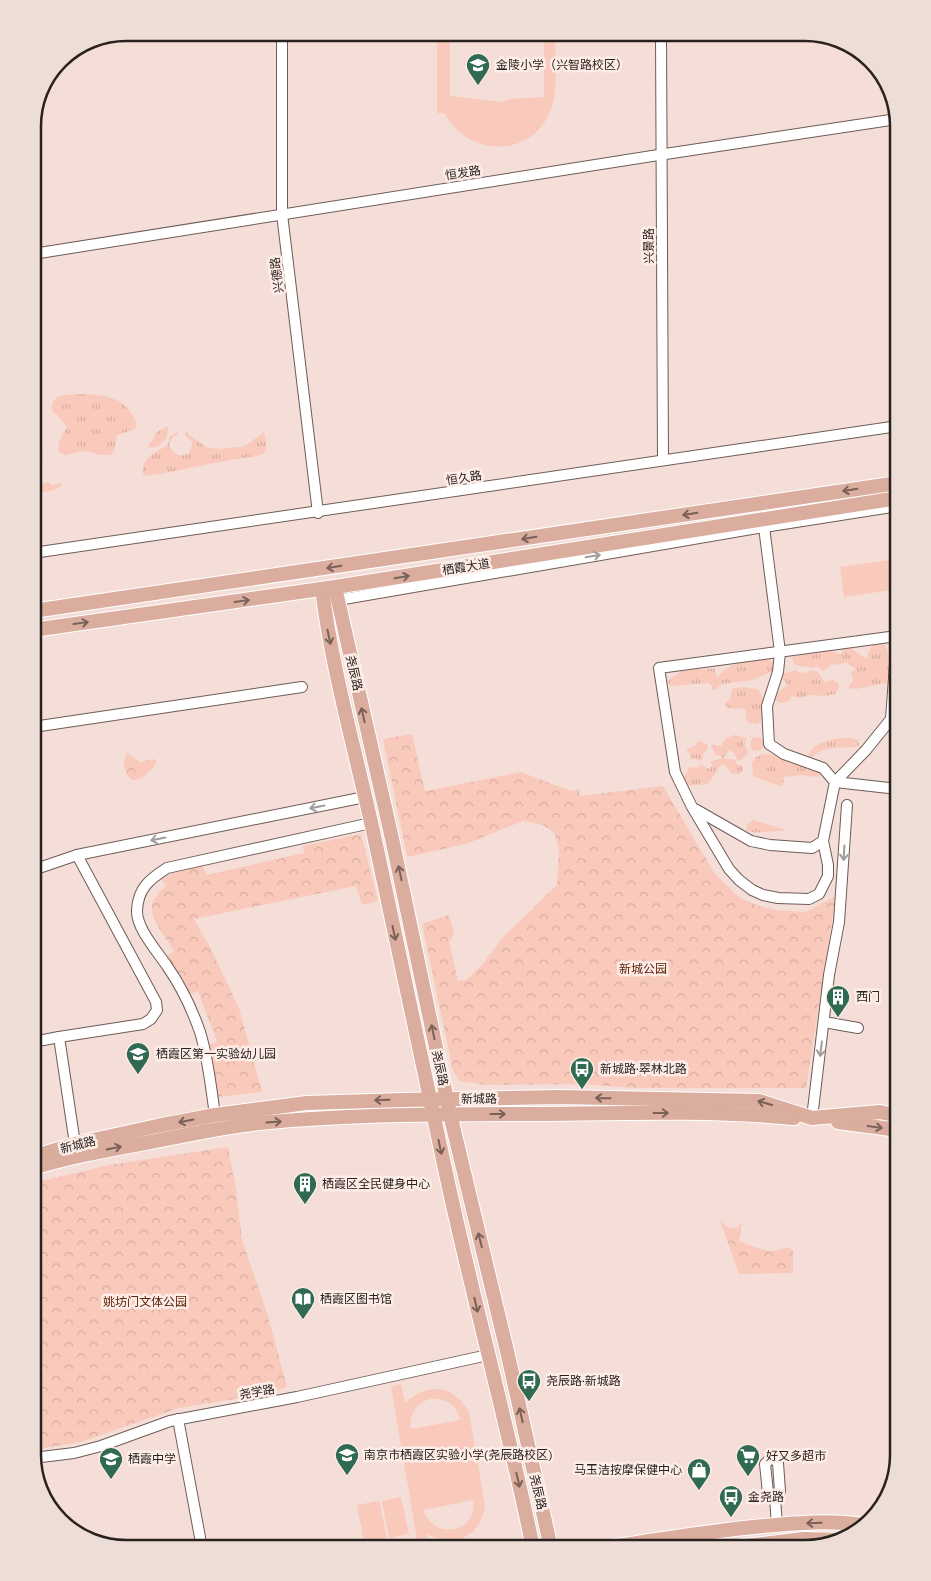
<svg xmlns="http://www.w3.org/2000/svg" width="931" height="1581" font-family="'Work Sans','Noto Sans SC',sans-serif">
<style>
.grass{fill:url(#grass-tufts)}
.park{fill:url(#park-crowns)}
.pitch{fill:#f9cabb;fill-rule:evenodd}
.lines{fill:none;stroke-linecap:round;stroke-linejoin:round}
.minor-casing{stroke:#6e5c56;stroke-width:12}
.major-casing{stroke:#fff;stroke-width:16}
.minor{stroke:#fff;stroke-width:10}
.major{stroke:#dbad9e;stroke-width:14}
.oneway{stroke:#796158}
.oneway2{stroke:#9f9c9a}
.labels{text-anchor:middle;stroke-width:5;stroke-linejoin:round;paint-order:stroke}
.poi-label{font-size:12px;fill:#29221f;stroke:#feede7;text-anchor:start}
.street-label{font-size:12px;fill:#29221f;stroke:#feede7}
.park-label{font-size:12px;fill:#5e220b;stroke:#feede7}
.rim{fill:none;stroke:#29221f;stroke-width:2.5}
</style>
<defs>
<pattern id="grass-tufts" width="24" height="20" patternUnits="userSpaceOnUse" patternTransform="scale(1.25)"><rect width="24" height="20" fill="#f9cabb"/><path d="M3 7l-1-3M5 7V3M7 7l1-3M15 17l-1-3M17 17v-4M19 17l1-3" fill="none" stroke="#d5ada0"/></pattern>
<pattern id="park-crowns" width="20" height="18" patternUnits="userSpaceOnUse" patternTransform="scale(1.25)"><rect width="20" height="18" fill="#f9cabb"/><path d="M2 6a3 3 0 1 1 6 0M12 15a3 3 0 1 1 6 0" fill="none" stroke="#d5ada0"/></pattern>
</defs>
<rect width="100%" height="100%" fill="#f4ded7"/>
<g class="grass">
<path d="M83 394C108 395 127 398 137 424L135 429 117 435 114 451 111 455H101L85 451 64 455 58 451 59 442 67 427 62 420 52 411C50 392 69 395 83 394Z"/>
<polygon points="33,418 41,424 41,431 38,435 33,433"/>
<path d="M166 427H168C169 439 160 449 148 447L157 432Z"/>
<path d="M177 432 178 434C153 447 192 470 192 442L185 435 186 432 206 447 220 449 245 446 264 432C265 438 268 446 265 452 261 457 249 457 243 458 210 463 179 471 147 476L143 474C140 460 156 450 167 446L170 436Z"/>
<path d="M35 443C41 446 43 452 43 458L33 468V444Z"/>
<polygon points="47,482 52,485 61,483 61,486 54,490 33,494 33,486 37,488"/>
<path d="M881 644 886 646C890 659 890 670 887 683L856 689 848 688 853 680 851 672 856 669 849 665 847 662 840 665 832 664 823 671 816 666 815 668C807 666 803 668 794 664L791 655H794L797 657 801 653 830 648 833 652 839 654 842 653V648L848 646 866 659 872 645Z"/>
<path d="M759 659H769L774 662 775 668 774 671 752 680 722 684 715 690H712V686L709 683 671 686 667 681 681 671H688L689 668 695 666 703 670 714 668 718 678C726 664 744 661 759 659Z"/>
<path d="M796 670 800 673 804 672 807 674 810 670 818 672 825 682 833 680 838 683 839 688 835 694 824 696 812 695 800 698 790 696 791 700C785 703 782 704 776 701L774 696 775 692 778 693 787 685 786 682 780 678 782 674Z"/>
<polygon points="741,687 758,689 764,700 762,703 762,709 764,713 763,718 758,724 748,723 746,717 746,711 743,708 734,709 727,708 725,703 730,699 732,689"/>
<path d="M734 735 747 738 744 745 748 750C747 757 744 759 737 761L735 754 729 750 723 759 720 755 717 756 711 747 713 745 721 746 725 739Z"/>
<circle cx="757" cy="744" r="7"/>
<path d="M840 738H850L858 740 859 746C849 749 837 746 827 749 821 750 815 755 809 758L808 756C813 743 828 740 840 738Z"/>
<polygon points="699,741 707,744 708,748 703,754 703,760 699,761 694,758 691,760 689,753 686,749 693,747"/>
<polygon points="764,754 775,755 790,762 820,770 821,773 817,777 799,775 784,777 783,784 781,787 753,776 752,763 756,757"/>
<polygon points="718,759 734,759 737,764 742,766 743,770 740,774 732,774 725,765 720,766 708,784 688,786 683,779 690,767 698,768 701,764 709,769 712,766 710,762"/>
<path d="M753 820 787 830C778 831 754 834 747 831L746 825Z"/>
</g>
<g class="park">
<polygon points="412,734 425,791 521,772 571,791 579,789 580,796 663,786 715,874 740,898 759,906 777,910 805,912 836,896 806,1088 637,1088 580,1084 487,1085 459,1081 453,1071 422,924 449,915 454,935 449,941 458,981 466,980 482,965 503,937 557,885 559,849 554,833 543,825 523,821 466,844 407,857 383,739"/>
<path d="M127 753 140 762 154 759 157 761C154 769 141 781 132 780 123 772 122 764 127 753Z"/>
<path d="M361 834 378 901 362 905 356 886 194 919 209 945 239 1008 262 1092 216 1097 207 1045 217 1042 198 991 189 995 165 957 174 952C168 939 149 920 152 905 153 897 161 891 166 886L161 879 172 873 202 865 207 875 304 853 303 846Z"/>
<polygon points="228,1147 236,1189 242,1240 268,1316 287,1387 266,1394 179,1408 81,1442 33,1450 33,1183 109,1165"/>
<path d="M720 1221H722C726 1227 730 1230 738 1227L742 1221 739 1241C755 1247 770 1256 787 1247L793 1250V1273L739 1274Z"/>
</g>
<g class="pitch">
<path d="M437 33H450V96L502 102 509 99 544 97V33H555C555 55 559 93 550 112 529 160 467 156 444 113H437Z"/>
<polygon points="897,559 898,589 844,597 840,567"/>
<path d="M401 1384 405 1403C427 1382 454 1384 469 1412L485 1506C480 1538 454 1548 427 1534L428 1545 418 1546 391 1386ZM430 1399C445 1397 457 1405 460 1420L411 1429C409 1414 416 1403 430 1399ZM473 1500C479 1532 434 1542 423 1510Z"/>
<polygon points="401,1497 409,1534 389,1538 382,1501"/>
<polygon points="379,1501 387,1538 364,1542 357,1505"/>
</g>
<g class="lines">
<g class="minor-casing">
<g id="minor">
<polyline points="282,33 282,214 318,513"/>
<polyline points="661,33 663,460"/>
<polyline points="33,254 652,156 897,119"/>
<polyline points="764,527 780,652 778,672 767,706 769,744 784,754 823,768 835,782 898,789"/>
<path d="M33 553C322 513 610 468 898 426"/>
<polyline points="338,600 764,527 898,506"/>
<polygon points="897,636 891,719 866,750 835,782 823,841 828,865 828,876 819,894 809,899 778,898 763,895 752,890 739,880 729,869 692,807 675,772 659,668"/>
<polyline points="33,727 302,687"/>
<polyline points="695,809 751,841 770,845 812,848 823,841"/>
<polyline points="33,870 77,855 365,797"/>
<polyline points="824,1022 858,1028"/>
<polyline points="59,1037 143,1024 151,1019 157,1010 156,1002 77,855"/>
<polyline points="33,1042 59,1037 75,1144"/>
<path d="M215 1115C211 1088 208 1057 200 1032 192 1009 181 986 167 966 157 951 136 928 137 910 138 888 150 879 167 868L371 823"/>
<polyline points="812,1118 829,975 839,922 847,805"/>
<polyline points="178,1419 202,1548"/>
<polyline points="33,1458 74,1453 101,1446 170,1421 297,1397 488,1355"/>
<polyline points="775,1498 768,1493 765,1464 772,1457 778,1463 780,1491 775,1498 777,1525"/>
</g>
</g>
<g class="major-casing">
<g id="major">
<polyline points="335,587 393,843 450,1114 507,1351 551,1548"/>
<path d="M322 589C333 676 358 760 376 845 400 953 421 1061 445 1169 472 1296 507 1421 533 1548"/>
<polyline points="33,611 898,483"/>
<polyline points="33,630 335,587 898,498"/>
<polyline points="838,1122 898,1130"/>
<polyline points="33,1157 75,1144 157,1126 215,1115 307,1103 403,1100 559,1097 759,1101 812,1118 880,1112 898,1116"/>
<path d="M33 1168C69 1157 107 1150 145 1143 183 1136 221 1127 259 1123 352 1114 447 1114 540 1114 625 1113 710 1110 794 1118"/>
<path d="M604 1548C657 1540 710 1531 763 1526 797 1523 829 1520 862 1525"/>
<polyline points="728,1548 804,1539 843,1540"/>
</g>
</g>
<use href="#minor" class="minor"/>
<use href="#major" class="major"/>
</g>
<defs><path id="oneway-shaft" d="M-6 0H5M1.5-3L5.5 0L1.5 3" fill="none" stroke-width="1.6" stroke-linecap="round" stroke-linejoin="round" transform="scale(1.25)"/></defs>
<g class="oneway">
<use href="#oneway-shaft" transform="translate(850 490) rotate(171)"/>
<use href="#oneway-shaft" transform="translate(690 514) rotate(171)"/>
<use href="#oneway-shaft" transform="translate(529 538) rotate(171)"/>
<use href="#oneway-shaft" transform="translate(334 567) rotate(171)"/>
<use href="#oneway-shaft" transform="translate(402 577) rotate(-9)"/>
<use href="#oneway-shaft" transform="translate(242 601) rotate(-8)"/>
<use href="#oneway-shaft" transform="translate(81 623) rotate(-8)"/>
<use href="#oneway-shaft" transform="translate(329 637) rotate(78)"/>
<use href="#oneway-shaft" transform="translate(363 715) rotate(-103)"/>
<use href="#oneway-shaft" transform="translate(400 873) rotate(-102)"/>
<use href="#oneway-shaft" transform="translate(394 933) rotate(78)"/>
<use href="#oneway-shaft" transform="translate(433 1032) rotate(-102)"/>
<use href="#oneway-shaft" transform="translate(603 1098) rotate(-179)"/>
<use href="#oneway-shaft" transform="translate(382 1100) rotate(178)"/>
<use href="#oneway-shaft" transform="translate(765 1103) rotate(-164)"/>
<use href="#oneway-shaft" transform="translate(661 1113)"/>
<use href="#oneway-shaft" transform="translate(498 1114)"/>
<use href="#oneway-shaft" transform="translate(186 1121) rotate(169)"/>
<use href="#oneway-shaft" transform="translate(274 1122) rotate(-4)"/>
<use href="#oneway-shaft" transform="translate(875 1127) rotate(8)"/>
<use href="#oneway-shaft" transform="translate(440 1147) rotate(78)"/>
<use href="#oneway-shaft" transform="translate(114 1148) rotate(-11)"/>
<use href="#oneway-shaft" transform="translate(480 1240) rotate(-104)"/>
<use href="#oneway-shaft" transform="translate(476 1305) rotate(77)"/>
<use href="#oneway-shaft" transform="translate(521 1415) rotate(-103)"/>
<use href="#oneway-shaft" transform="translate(518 1480) rotate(77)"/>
<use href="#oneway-shaft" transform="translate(814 1523) rotate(178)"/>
</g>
<g class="oneway2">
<use href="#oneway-shaft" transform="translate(593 556) rotate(-10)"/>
<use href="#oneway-shaft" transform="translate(317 807) rotate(169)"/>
<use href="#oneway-shaft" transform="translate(158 839) rotate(169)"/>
<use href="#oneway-shaft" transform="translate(844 853) rotate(93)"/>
<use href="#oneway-shaft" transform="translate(821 1049) rotate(97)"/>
</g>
<defs>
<g id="school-pin" transform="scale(1.25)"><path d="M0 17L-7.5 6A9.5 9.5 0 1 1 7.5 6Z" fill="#316a53" stroke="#feede7"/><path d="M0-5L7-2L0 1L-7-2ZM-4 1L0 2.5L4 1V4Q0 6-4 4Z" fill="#fff"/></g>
<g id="building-pin" transform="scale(1.25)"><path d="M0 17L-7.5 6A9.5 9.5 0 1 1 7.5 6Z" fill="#316a53" stroke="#feede7"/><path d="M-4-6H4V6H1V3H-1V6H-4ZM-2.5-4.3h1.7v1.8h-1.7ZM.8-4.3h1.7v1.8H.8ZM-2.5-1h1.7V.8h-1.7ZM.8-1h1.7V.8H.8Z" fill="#fff"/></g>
<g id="bus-pin" transform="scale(1.25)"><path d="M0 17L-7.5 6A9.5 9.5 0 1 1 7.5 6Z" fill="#316a53" stroke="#feede7"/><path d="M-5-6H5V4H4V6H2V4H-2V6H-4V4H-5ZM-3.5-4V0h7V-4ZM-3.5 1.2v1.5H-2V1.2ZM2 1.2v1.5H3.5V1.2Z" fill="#fff"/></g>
<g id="library-pin" transform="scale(1.25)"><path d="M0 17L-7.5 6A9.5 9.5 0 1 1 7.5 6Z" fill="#316a53" stroke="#feede7"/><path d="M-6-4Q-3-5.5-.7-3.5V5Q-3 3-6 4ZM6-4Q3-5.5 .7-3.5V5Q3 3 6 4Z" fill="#fff"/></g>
<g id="supermarket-pin" transform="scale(1.25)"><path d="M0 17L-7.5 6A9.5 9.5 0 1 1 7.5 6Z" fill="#316a53" stroke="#feede7"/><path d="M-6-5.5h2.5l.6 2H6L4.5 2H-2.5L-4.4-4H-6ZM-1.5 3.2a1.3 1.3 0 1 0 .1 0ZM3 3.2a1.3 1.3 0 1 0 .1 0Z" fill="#fff"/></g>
<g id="shop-pin" transform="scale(1.25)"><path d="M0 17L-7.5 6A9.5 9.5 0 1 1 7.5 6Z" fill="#316a53" stroke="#feede7"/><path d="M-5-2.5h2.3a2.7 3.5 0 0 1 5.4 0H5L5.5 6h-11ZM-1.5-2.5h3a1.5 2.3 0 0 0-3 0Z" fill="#fff"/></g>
</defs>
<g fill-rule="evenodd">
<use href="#school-pin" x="478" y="65"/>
<use href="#building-pin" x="838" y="997"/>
<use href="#school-pin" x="138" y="1054"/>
<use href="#bus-pin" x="582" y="1069"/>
<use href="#building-pin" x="305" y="1184"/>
<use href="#library-pin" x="303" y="1299"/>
<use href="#bus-pin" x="529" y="1381"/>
<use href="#school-pin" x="347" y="1455"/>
<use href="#supermarket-pin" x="748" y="1456"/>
<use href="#school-pin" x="111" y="1459"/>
<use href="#shop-pin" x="699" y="1470"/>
<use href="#bus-pin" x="731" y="1497"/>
</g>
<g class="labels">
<g class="poi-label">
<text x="496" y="69">金陵小学（兴智路校区）</text>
<text x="856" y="1001">西门</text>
<text x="156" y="1058">栖霞区第一实验幼儿园</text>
<text x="600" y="1073">新城路·翠林北路</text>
<text x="322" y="1188">栖霞区全民健身中心</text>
<text x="320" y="1303">栖霞区图书馆</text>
<text x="546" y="1385">尧辰路·新城路</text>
<text x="364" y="1459">南京市栖霞区实验小学(尧辰路校区)</text>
<text x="766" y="1460">好又多超市</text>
<text x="128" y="1463">栖霞中学</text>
<text x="682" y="1474" text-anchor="end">马玉洁按摩保健中心</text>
<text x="748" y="1501">金尧路</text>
</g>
<g class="street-label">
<text transform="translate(463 173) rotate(-9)" y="4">恒发路</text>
<text transform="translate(649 246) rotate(-90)" y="4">兴景路</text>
<text transform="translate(277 275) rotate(-97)" y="4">兴德路</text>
<text transform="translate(464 478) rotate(-9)" y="4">恒久路</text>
<text transform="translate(466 567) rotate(-9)" y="4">栖霞大道</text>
<text transform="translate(354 673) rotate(77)" y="4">尧辰路</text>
<text transform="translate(440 1068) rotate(78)" y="4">尧辰路</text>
<text transform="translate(479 1099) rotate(-1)" y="4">新城路</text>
<text transform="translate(78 1145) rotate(-14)" y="4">新城路</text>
<text transform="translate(257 1392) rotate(-10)" y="4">尧学路</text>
<text transform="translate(538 1492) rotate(77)" y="4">尧辰路</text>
</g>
<g class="park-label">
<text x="643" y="973">新城公园</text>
<text x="145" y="1306">姚坊门文体公园</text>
</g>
</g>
<path d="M0 0H931V1581H0ZM126 41H805A85 85 0 0 1 890 126V1455A85 85 0 0 1 805 1540H126A85 85 0 0 1 41 1455V126A85 85 0 0 1 126 41Z" fill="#edddd7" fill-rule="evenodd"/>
<path class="rim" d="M126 41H805A85 85 0 0 1 890 126V1455A85 85 0 0 1 805 1540H126A85 85 0 0 1 41 1455V126A85 85 0 0 1 126 41Z"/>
</svg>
